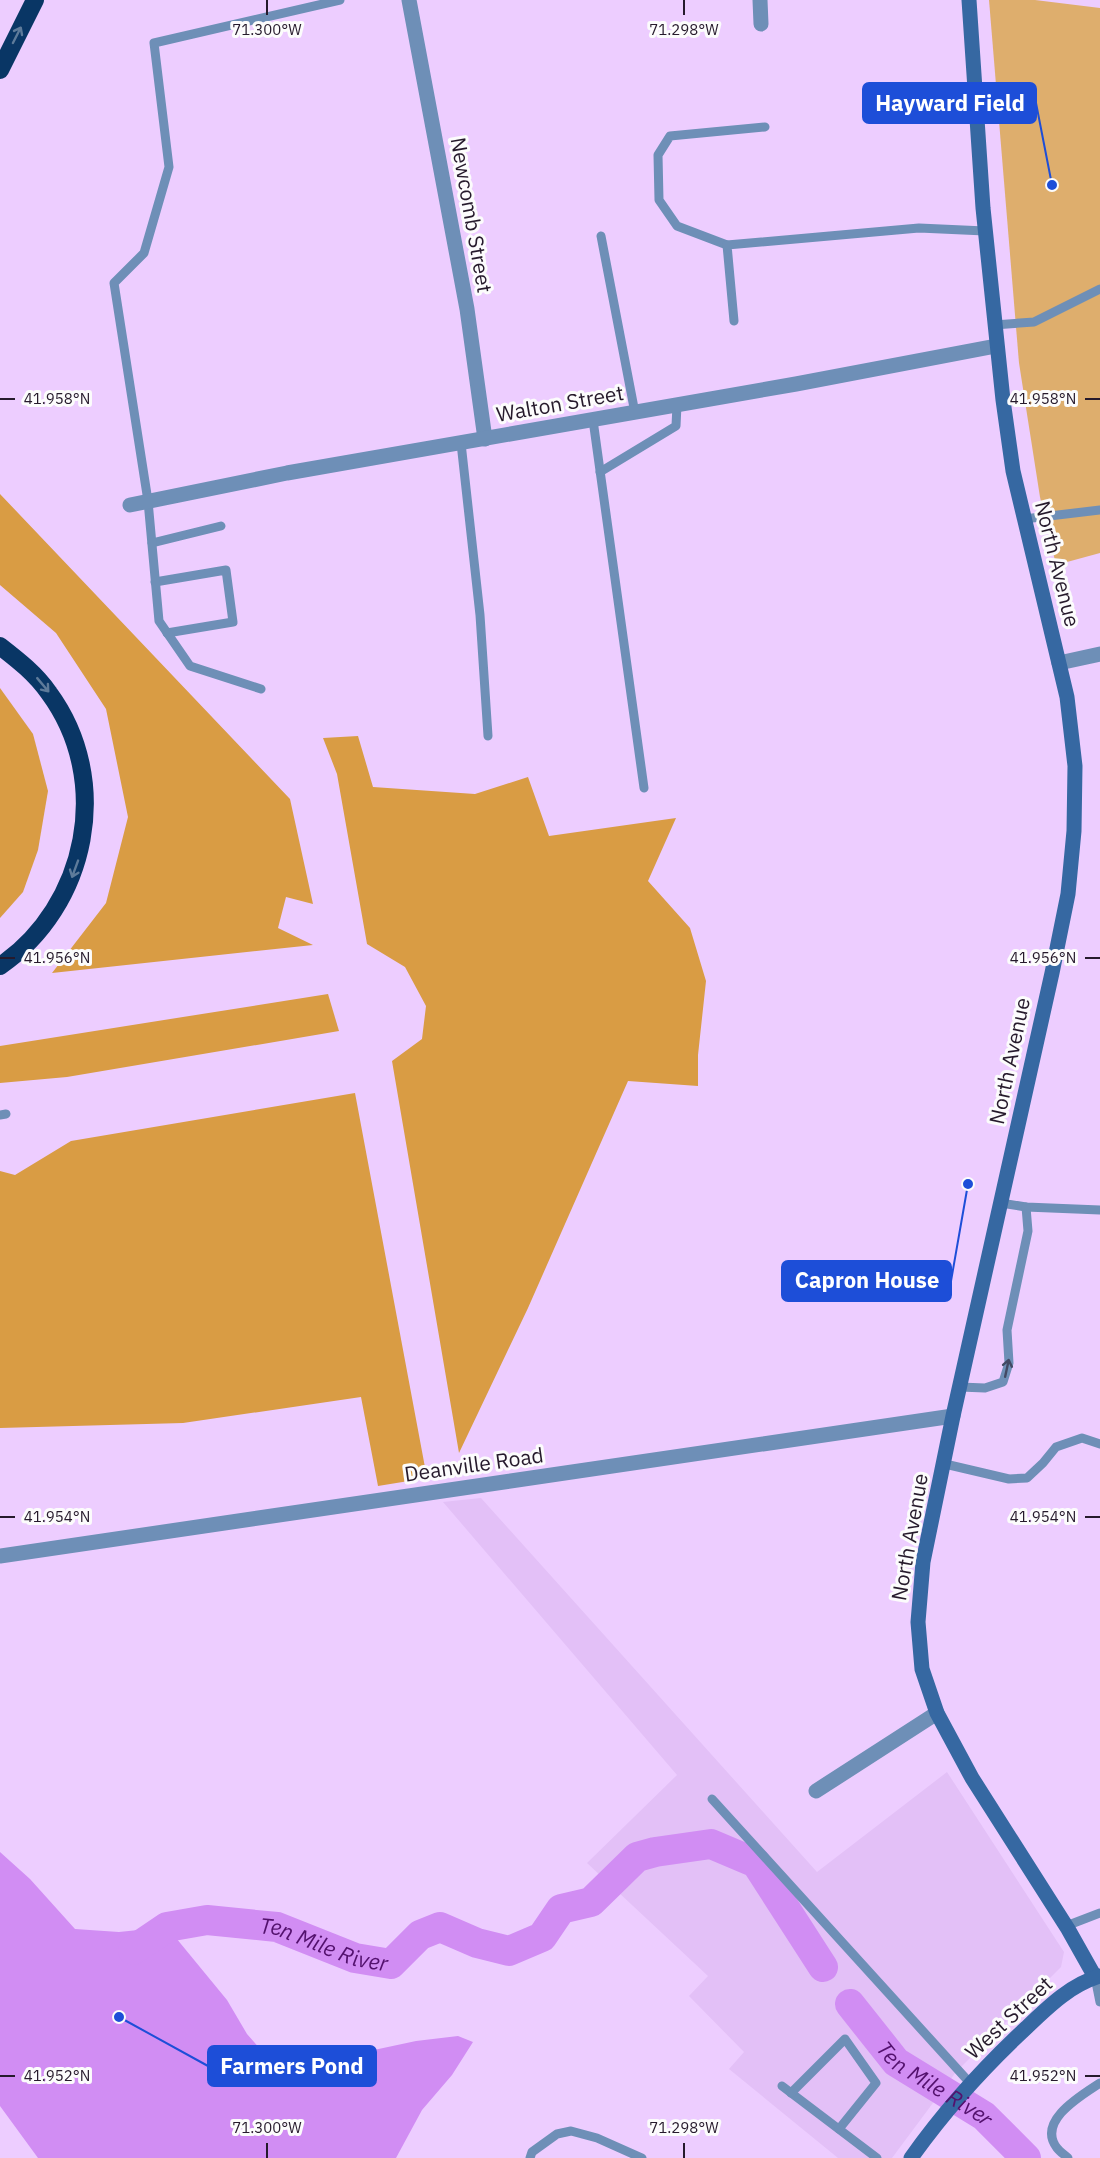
<svg xmlns="http://www.w3.org/2000/svg" width="1100" height="2158" font-family="'IBM Plex Sans',sans-serif">
<style>
.built{fill:#e3c0f7}
.green{fill:#deae6d}
.forest{fill:#d99c44}
.water{fill:#d18df3}
.lines{fill:none;stroke-linecap:round;stroke-linejoin:round}
.river{stroke:#d18df3;stroke-width:30}
.service{stroke:#6e8fb7;stroke-width:9}
.minor{stroke:#6e8fb7;stroke-width:15}
.secondary{stroke:#3668a2;stroke-width:15}
.motorway{stroke:#093665;stroke-width:18}
.oneway{stroke:#5e7b9a}
.oneway2{stroke:#434964}
.ticks{fill:none;stroke:#261a2c;stroke-width:2}
.labels{text-anchor:middle;stroke-width:6;stroke-linejoin:round;paint-order:stroke}
.street-label{font-size:21px;fill:#261a2c;stroke:#fcfcfc}
.water-label{font-size:22px;font-style:italic;fill:#53116d;stroke:#fcfcfc}
.ticks-label{font-size:15px;text-anchor:middle;fill:#261a2c;stroke:#fcfcfc;stroke-width:6;stroke-linejoin:round;paint-order:stroke}
.leader{fill:none;stroke:#1d4ed8;stroke-width:2}
.callout-dot{fill:#1d4ed8;stroke:#fcfcfc;stroke-width:2}
.callout{fill:#1d4ed8;stroke:#1d4ed8;stroke-width:2}
.callout-label{font-size:22px;text-anchor:middle;font-weight:bold;fill:#fff}
</style>
<rect width="100%" height="100%" fill="#edcdff"/>
<polygon class="built" points="481,1498 817,1872 947,1772 1064,1952 1061,1967 956,2072 892,2158 838,2158 729,2069 744,2052 689,1996 708,1976 587,1863 677,1775 443,1502"/>
<polygon class="green" points="989,0 1035,0 1100,8 1100,553 1056,565 1040,497 1019,363"/>
<g class="forest">
<polygon points="0,494 290,799 313,904 286,897 278,928 313,945 52,973 106,903 128,817 106,709 56,633 0,585"/>
<polygon points="0,688 33,734 48,791 38,850 23,892 0,918"/>
<polygon points="358,736 373,787 475,794 528,777 549,836 676,818 648,881 690,928 706,981 698,1055 698,1086 628,1081 528,1308 459,1453 392,1061 422,1039 426,1006 405,967 367,944 337,774 323,738"/>
<polygon points="328,994 339,1031 67,1077 0,1083 0,1046"/>
<polygon points="355,1093 427,1478 378,1486 361,1397 183,1423 0,1428 0,1171 15,1175 71,1141"/>
</g>
<polygon class="water" points="0,1852 30,1879 75,1929 119,1932 167,1927 227,2000 247,2034 270,2060 313,2063 416,2041 458,2036 473,2042 452,2075 422,2110 396,2158 38,2158 0,2106"/>
<g class="lines">
<g class="river">
<path id="s1" d="M133 1950 167 1927 207 1920 277 1927 355 1958 391 1964 420 1935 440 1927 477 1943 509 1951 542 1937 561 1909 591 1902 637 1857 655 1852 711 1844 756 1863 823 1967"/>
<path id="s2" d="M850 2004 896 2062 984 2116 1026 2158"/>
</g>
<g class="service">
<polyline points="601,236 635,413"/>
<polyline points="727,245 677,226 659,200 658,155 670,136 765,127"/>
<polyline points="734,321 727,245 919,228 985,231"/>
<polyline points="994,325 1034,322 1100,289"/>
<polyline points="593,420 644,788"/>
<polyline points="461,443 480,615 488,736"/>
<polyline points="600,472 676,426 677,405"/>
<polyline points="1024,519 1100,510"/>
<polyline points="152,543 221,526"/>
<polyline points="155,582 226,570 233,622 167,633"/>
<polyline points="261,689 190,666 159,621 148,501 114,283 144,253 169,167 154,43 340,0"/>
<polyline points="0,1115 6,1114"/>
<polyline points="1001,1203 1026,1207 1100,1210"/>
<polyline points="960,1387 985,1388 1003,1382 1009,1363 1007,1330 1028,1231 1026,1207"/>
<polyline points="945,1464 1009,1479 1027,1478 1043,1463 1056,1447 1082,1438 1100,1444"/>
<polyline points="712,1799 970,2083"/>
<polyline points="1066,1926 1100,1913"/>
<polyline points="1095,1977 1100,2002"/>
<polyline points="782,2086 877,2158"/>
<polyline points="791,2093 845,2039 876,2083 839,2129"/>
<polyline points="530,2158 532,2152 557,2134 571,2131 597,2138 642,2158"/>
<path d="M1068 2158C1065 2155 1060 2152 1057 2148 1036 2121 1082 2095 1100 2083"/>
</g>
<g class="minor">
<polyline points="409,0 467,309 485,439"/>
<polyline points="760,0 761,24"/>
<polyline points="130,505 287,473 796,384 996,346"/>
<polyline points="1059,663 1100,654"/>
<polyline points="0,1556 953,1416"/>
<polyline points="816,1791 937,1713"/>
</g>
<g class="secondary">
<polyline points="969,0 983,208 1003,400 1013,471 1067,697 1075,766 1074,831 1068,894 1052,973 953,1416 923,1562 918,1622 922,1669 937,1713 972,1778 1068,1929 1095,1977"/>
<path d="M911 2158C945 2110 983 2068 1026 2028 1048 2007 1070 1985 1100 1976"/>
</g>
<g class="motorway">
<polyline points="0,70 35,0"/>
<path d="M0 646C18 660 36 674 49 693 113 780 88 906 0 966"/>
</g>
</g>
<defs><path id="oneway-shaft" d="M-6 0H5M1.5-3L5.5 0L1.5 3" fill="none" stroke-width="1.6" stroke-linecap="round" stroke-linejoin="round" transform="scale(1.5)"/></defs>
<g class="oneway">
<use href="#oneway-shaft" transform="translate(17 35) rotate(-63)"/>
<use href="#oneway-shaft" transform="translate(43 685) rotate(50)"/>
<use href="#oneway-shaft" transform="translate(75 869) rotate(110)"/>
</g>
<use class="oneway2" href="#oneway-shaft" transform="translate(1007 1368) rotate(-78)"/>
<path class="ticks" d="M267 0V15M684 0V15M0 399H15M1085 399H1100M0 958H15M1085 958H1100M0 1517H15M1085 1517H1100M0 2076H15M1085 2076H1100M267 2143V2158M684 2143V2158"/>
<g class="labels">
<g class="street-label">
<text transform="translate(471 215) rotate(80)" y="7">Newcomb Street</text>
<text transform="translate(560 404) rotate(-10)" y="7">Walton Street</text>
<text transform="translate(1057 564) rotate(76)" y="7">North Avenue</text>
<text transform="translate(1010 1061) rotate(-78)" y="7">North Avenue</text>
<text transform="translate(474 1465) rotate(-8)" y="7">Deanville Road</text>
<text transform="translate(910 1537) rotate(-80)" y="7">North Avenue</text>
<text transform="translate(1009 2018) rotate(-43)" y="7">West Street</text>
</g>
<g class="water-label">
<text dy="8" stroke="none"><textPath href="#s1" startOffset="202">Ten Mile River</textPath></text>
<text dy="8" stroke="none"><textPath href="#s2" startOffset="118">Ten Mile River</textPath></text>
</g>
</g>
<g class="ticks-label">
<text x="267" y="35">71.300°W</text>
<text x="684" y="35">71.298°W</text>
<text x="57" y="404">41.958°N</text>
<text x="1043" y="404">41.958°N</text>
<text x="57" y="963">41.956°N</text>
<text x="1043" y="963">41.956°N</text>
<text x="57" y="1522">41.954°N</text>
<text x="1043" y="1522">41.954°N</text>
<text x="57" y="2081">41.952°N</text>
<text x="1043" y="2081">41.952°N</text>
<text x="267" y="2133">71.300°W</text>
<text x="684" y="2133">71.298°W</text>
</g>
<path class="leader" d="M1052 185L1036 103M968 1184L951 1281M119 2017L208 2066"/>
<g class="callout-dot">
<circle cx="1052" cy="185" r="6"/>
<circle cx="968" cy="1184" r="6"/>
<circle cx="119" cy="2017" r="6"/>
</g>
<g class="callout">
<rect x="863" y="83" width="173" height="40" rx="6"/>
<rect x="782" y="1261" width="169" height="40" rx="6"/>
<rect x="208" y="2046" width="168" height="40" rx="6"/>
</g>
<g class="callout-label">
<text x="950" y="111">Hayward Field</text>
<text x="867" y="1288">Capron House</text>
<text x="292" y="2074">Farmers Pond</text>
</g>
</svg>
